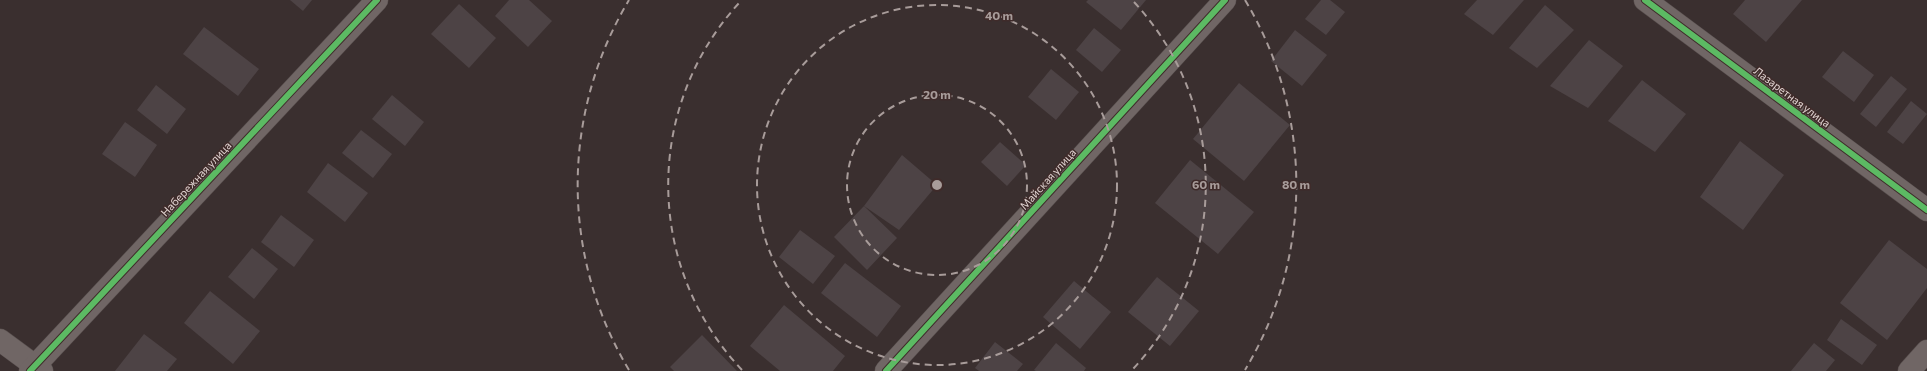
<svg xmlns="http://www.w3.org/2000/svg" width="1927" height="371" font-family="Commissioner,sans-serif">
<style>
.building{fill:#4d4345}
.lines{fill:none;stroke-linecap:round;stroke-linejoin:round}
.minor-casing{stroke:#574e4d;stroke-width:23}
.minor{stroke:#706665;stroke-width:22}
.cycleway-casing{stroke:#3f2b2a;stroke-width:8}
.cycleway{stroke:#5cba63;stroke-width:6}
.ring{fill:none;stroke:#a89c9a;stroke-width:2;stroke-dasharray:7 5}
.labels{text-anchor:middle;stroke-width:3;stroke-linejoin:round;paint-order:stroke}
.street-label{font-size:11px;fill:#e3d6d4;stroke:#3f2b2a}
.centre{fill:#a89c9a;stroke:#3f2b2a;stroke-width:2}
.ring-label{font-size:12px;text-anchor:middle;font-weight:bold;fill:#a89c9a;stroke:#3f2b2a;stroke-width:3;stroke-linejoin:round;paint-order:stroke}
</style>
<rect width="100%" height="100%" fill="#3a2f2f"/>
<g class="building">
<polygon points="290,0 312,0 303,11"/>
<polygon points="509,0 529,0 552,21 528,47 495,16"/>
<polygon points="1088,0 1146,0 1121,30 1086,2"/>
<polygon points="1321,0 1330,0 1345,12 1326,35 1305,19"/>
<polygon points="1477,0 1524,0 1493,35 1464,14"/>
<polygon points="1745,0 1802,0 1766,42 1733,14"/>
<polygon points="459,4 496,38 469,68 431,34"/>
<polygon points="1545,5 1574,30 1537,68 1509,48"/>
<polygon points="204,27 259,69 238,96 183,54"/>
<polygon points="1094,28 1121,50 1102,72 1076,50"/>
<polygon points="1295,30 1327,55 1302,86 1271,61"/>
<polygon points="1589,40 1623,66 1588,108 1550,86"/>
<polygon points="1843,51 1874,75 1854,102 1822,77"/>
<polygon points="1051,69 1079,92 1056,120 1028,97"/>
<polygon points="1891,76 1907,89 1876,127 1860,114"/>
<polygon points="1642,80 1686,114 1655,152 1608,121"/>
<polygon points="1239,83 1290,125 1244,181 1193,139"/>
<polygon points="156,85 186,109 167,134 137,110"/>
<polygon points="392,95 424,122 405,146 372,119"/>
<polygon points="1911,101 1927,114 1903,144 1887,132"/>
<polygon points="125,122 157,145 135,177 102,154"/>
<polygon points="361,130 392,154 373,178 342,153"/>
<polygon points="1740,141 1784,175 1743,230 1700,197"/>
<polygon points="1000,142 1026,165 1007,186 981,162"/>
<polygon points="902,155 937,185 899,230 864,206"/>
<polygon points="1190,160 1254,212 1218,254 1155,203"/>
<polygon points="328,163 368,193 345,222 307,192"/>
<polygon points="864,206 897,238 867,270 834,237"/>
<polygon points="281,215 314,240 294,267 261,242"/>
<polygon points="800,230 835,256 813,284 779,257"/>
<polygon points="1889,240 1927,269 1927,288 1887,340 1840,303"/>
<polygon points="252,248 278,269 254,299 228,277"/>
<polygon points="845,263 901,306 877,337 821,293"/>
<polygon points="1157,277 1199,311 1170,346 1128,312"/>
<polygon points="1074,281 1111,312 1080,349 1043,317"/>
<polygon points="210,291 260,331 233,364 184,323"/>
<polygon points="784,305 845,356 833,371 780,371 750,346"/>
<polygon points="1841,319 1877,345 1862,365 1827,340"/>
<polygon points="144,334 177,359 167,371 115,371"/>
<polygon points="702,335 737,371 674,371 670,367"/>
<polygon points="995,342 1023,364 1017,371 979,371 975,368"/>
<polygon points="1056,343 1086,368 1084,371 1036,371 1034,370"/>
<polygon points="1814,343 1835,360 1826,371 1791,371"/>
</g>
<g class="lines">
<g class="minor-casing">
<g id="minor">
<polyline points="1645,0 1927,210"/>
<polyline points="0,340 42,371"/>
<polyline points="30,371 377,0"/>
<polyline points="886,371 1225,0"/>
<polyline points="1909,371 1927,351"/>
</g>
</g>
<use href="#minor" class="minor"/>
<g class="cycleway-casing">
<g id="cycleway">
<polyline points="1645,0 1927,210"/>
<polyline points="30,371 377,0"/>
<polyline points="886,371 1225,0"/>
</g>
</g>
<use href="#cycleway" class="cycleway"/>
</g>
<g class="ring">
<circle cx="937" cy="185" r="90"/>
<circle cx="937" cy="185" r="180"/>
<path d="M742 370A269 269 0 0 1 740 2M1134 2A269 269 0 0 1 1132 370"/>
<path d="M629 370A359 359 0 0 1 629 0M1245 0A359 359 0 0 1 1245 370"/>
</g>
<g class="labels">
<g class="street-label">
<text transform="translate(1792 97) rotate(37)" y="4">Лазаретная улица</text>
<text transform="translate(196 179) rotate(-47)" y="4">Набережная улица</text>
<text transform="translate(1048 179) rotate(-48)" y="4">Майская улица</text>
</g>
</g>
<circle cx="937" cy="185" r="6" class="centre"/>
<g class="ring-label">
<text x="999" y="20">40 m</text>
<text x="937" y="99">20 m</text>
<text x="1206" y="189">60 m</text>
<text x="1296" y="189">80 m</text>
</g>
</svg>
